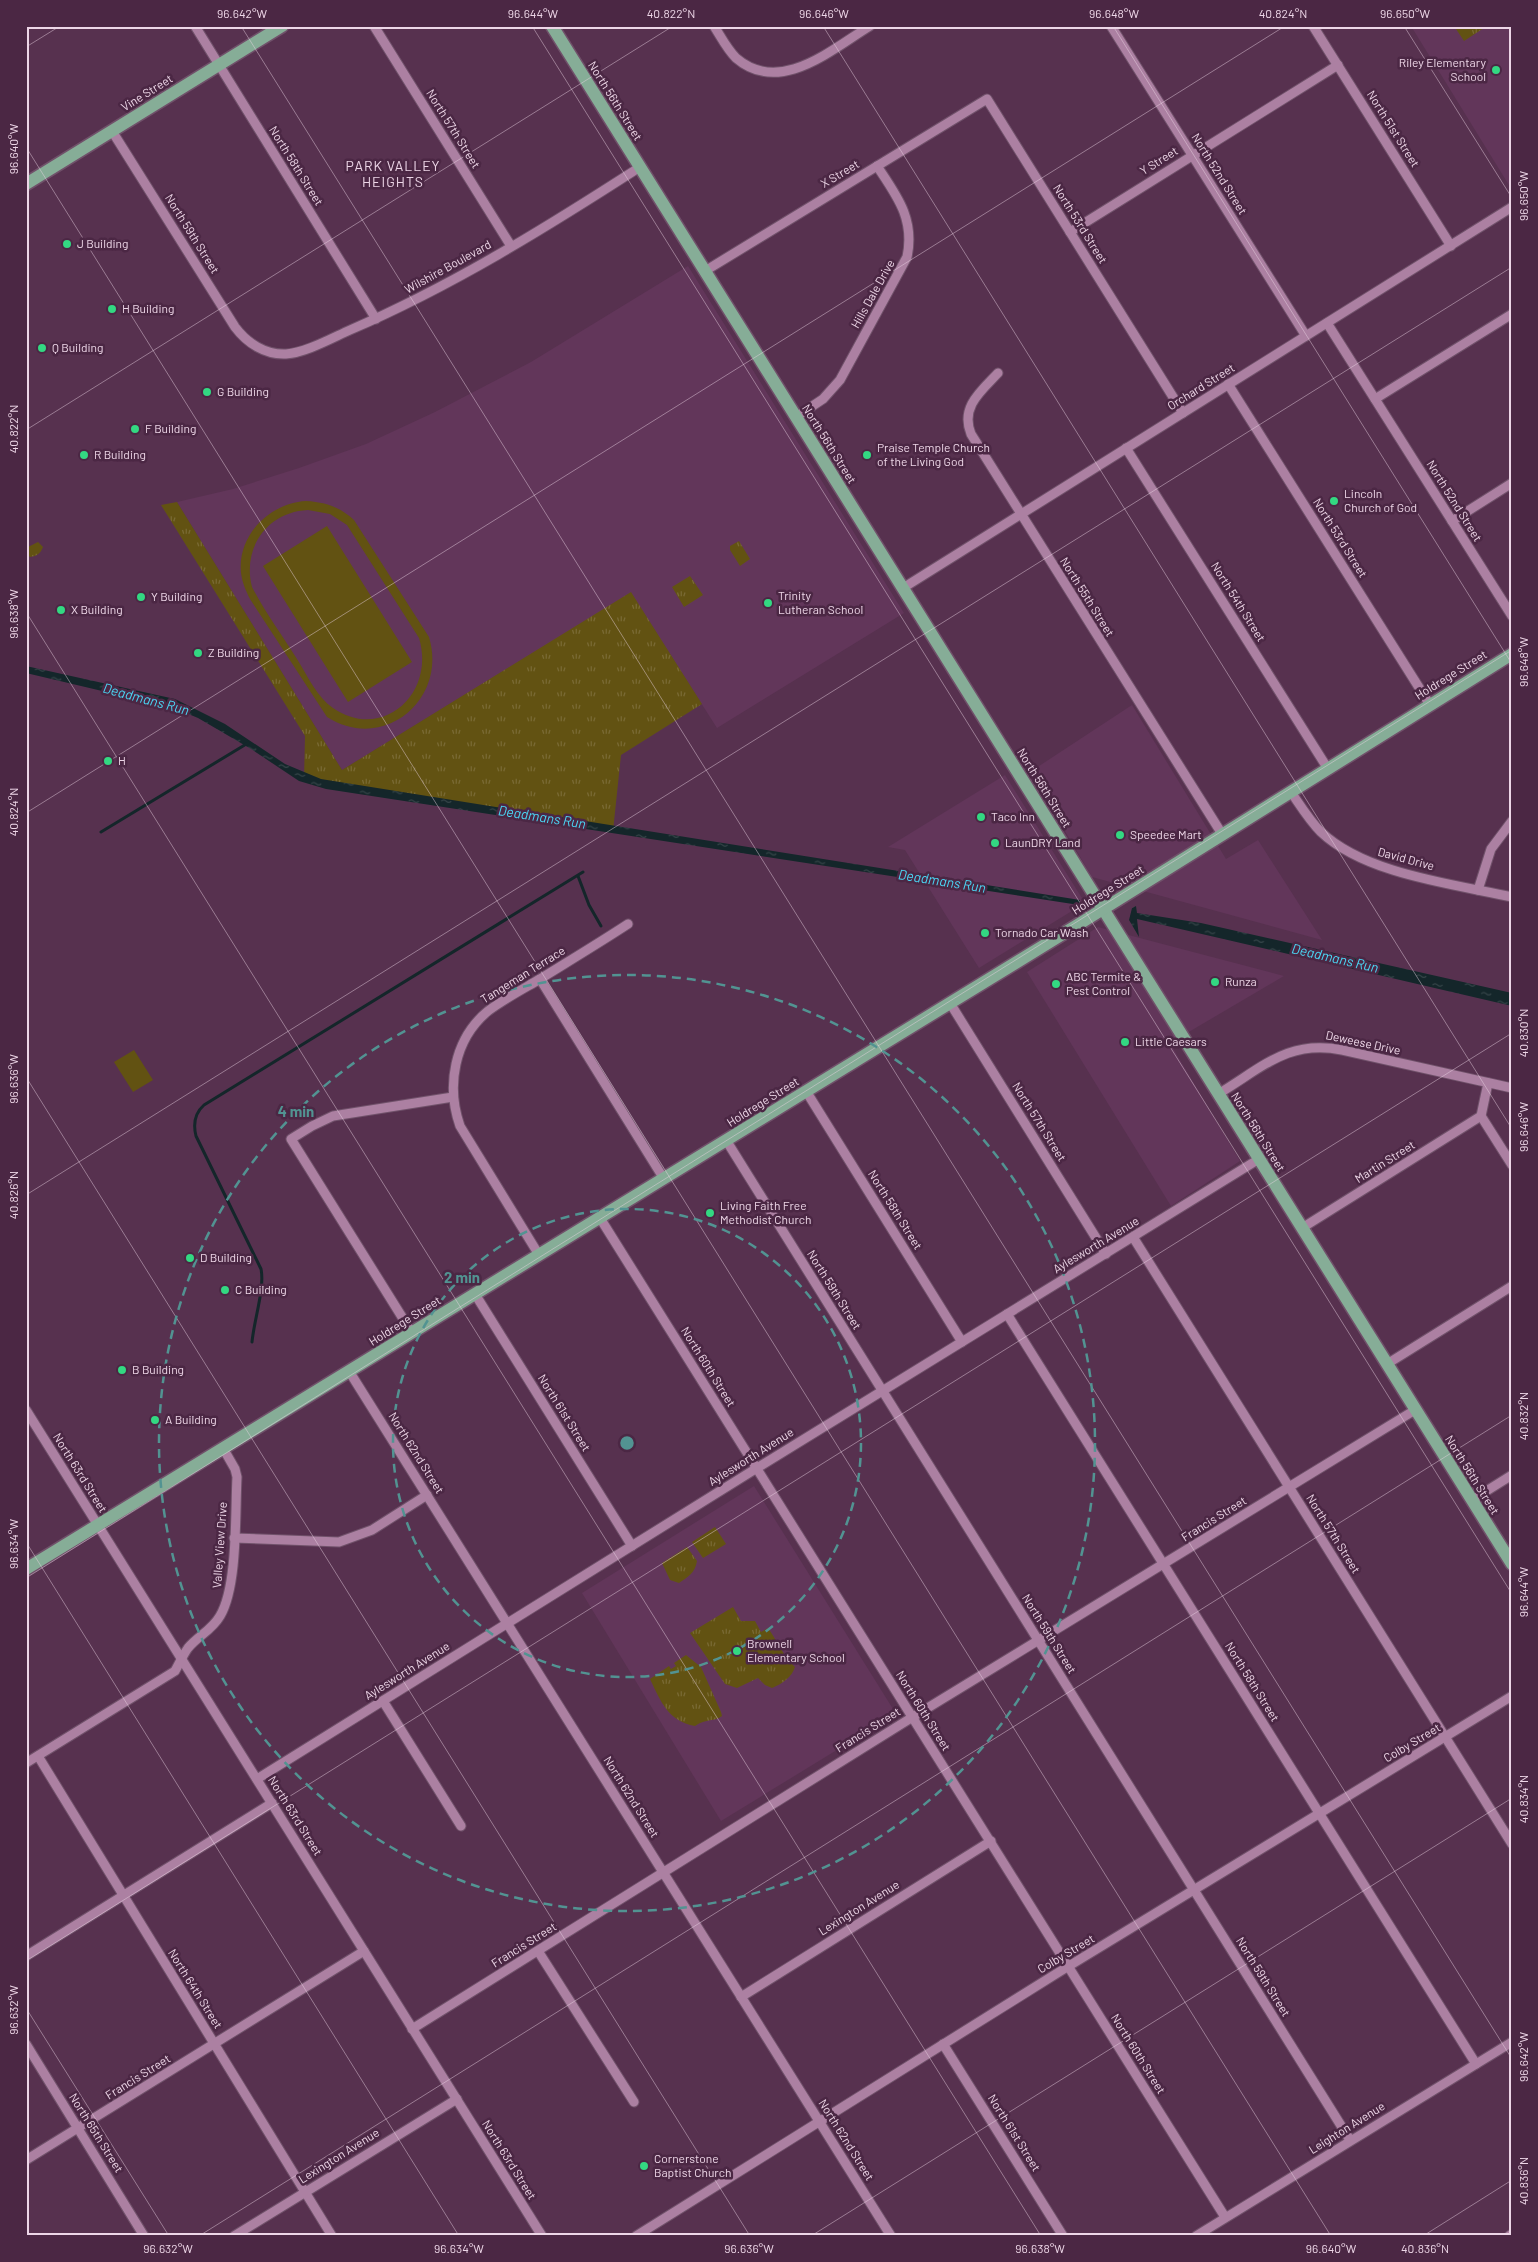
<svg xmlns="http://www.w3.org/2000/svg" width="1538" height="2262" font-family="Barlow,sans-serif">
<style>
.built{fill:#62365a}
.grass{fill:url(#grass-tufts)}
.pitch{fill:#625212;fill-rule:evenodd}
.water{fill:url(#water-ripples)}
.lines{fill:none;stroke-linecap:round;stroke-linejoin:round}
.stream{stroke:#14262a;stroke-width:3}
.minor-casing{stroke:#70516a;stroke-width:11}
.major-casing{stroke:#70516a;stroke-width:15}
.minor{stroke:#ac80a2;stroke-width:9}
.major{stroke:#86ad97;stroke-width:12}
.ticks{fill:none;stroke:#edd6e7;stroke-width:1;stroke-opacity:0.45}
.ring{fill:none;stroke:#529392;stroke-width:2.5;stroke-dasharray:9 6}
.poi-dot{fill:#33d882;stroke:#4b2744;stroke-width:2}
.labels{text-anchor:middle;stroke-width:5;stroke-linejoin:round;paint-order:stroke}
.poi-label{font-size:12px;fill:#edd6e7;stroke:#4b2744;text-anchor:start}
.street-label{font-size:12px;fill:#edd6e7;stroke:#4b2744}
.neighbourhood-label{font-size:14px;letter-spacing:1px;fill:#edd6e7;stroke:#4b2744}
.water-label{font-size:14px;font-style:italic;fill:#4bd6f4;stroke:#4b2744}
.centre{fill:#529392;stroke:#4b2744;stroke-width:2.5}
.ring-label{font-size:15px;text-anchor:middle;font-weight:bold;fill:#529392;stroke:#4b2744;stroke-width:5;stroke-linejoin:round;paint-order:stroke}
.neatline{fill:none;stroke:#edd6e7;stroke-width:2}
.ticks-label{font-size:12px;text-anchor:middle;fill:#edd6e7}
</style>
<defs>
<pattern id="grass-tufts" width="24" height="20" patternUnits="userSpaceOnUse" patternTransform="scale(1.25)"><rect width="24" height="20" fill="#625212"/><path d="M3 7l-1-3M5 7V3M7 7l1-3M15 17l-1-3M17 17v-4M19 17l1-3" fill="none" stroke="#796a34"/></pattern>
<pattern id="water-ripples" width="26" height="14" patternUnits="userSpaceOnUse" patternTransform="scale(1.25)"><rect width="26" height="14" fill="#14262a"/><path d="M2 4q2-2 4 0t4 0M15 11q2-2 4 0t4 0" fill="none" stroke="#364549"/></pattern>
</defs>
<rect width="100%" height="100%" fill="#57314f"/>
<g class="built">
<polygon points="1411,26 1512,26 1512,190"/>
<polygon points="688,266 904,613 717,728 631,593 342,770 177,502 233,489 299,468 366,444 435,412 531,362"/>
<polygon points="1132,705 1226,859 1258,840 1322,940 1092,877 1030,772"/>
<polygon points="1005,775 1085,903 979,968 905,850 888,847"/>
<polygon points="1098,927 1284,976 1170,1043 1240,1161 1171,1206 1027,972"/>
<polygon points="754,1486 893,1709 889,1718 721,1821 582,1593"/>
</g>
<g class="grass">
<polygon points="1454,26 1487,26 1464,41"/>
<polygon points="177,502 342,770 631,592 702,704 621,755 613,831 304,780 305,736 161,505"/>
<polygon points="739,541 750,559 740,566 730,550 730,546"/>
<path d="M38 542 43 547C40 554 37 556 30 557L27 554 28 547Z"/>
<polygon points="690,576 703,595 684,607 672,587"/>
<polygon points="715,1527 726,1544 703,1558 692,1542"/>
<path d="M687 1547 697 1561C695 1573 688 1577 679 1583L670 1580 662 1563Z"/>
<path d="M733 1607 741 1621H755L761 1632 768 1628C778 1642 783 1656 795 1667 792 1677 782 1684 772 1688L765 1685 758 1678 737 1688 725 1684 690 1633Z"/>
<path d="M686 1655 701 1667 721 1712 722 1716C715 1722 706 1718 695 1726 668 1721 661 1702 650 1679L669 1666 671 1669 676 1666 674 1663Z"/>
</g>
<g class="pitch">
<path d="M306 501C325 502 340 507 354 520L429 637C448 700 383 753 327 717L250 599C246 591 242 582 241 573 237 535 270 503 306 501ZM308 510 330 514 347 525 419 638C436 694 382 742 333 708 317 697 307 675 297 659 282 635 265 612 252 587 242 548 267 512 308 510Z"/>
<polygon points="327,526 412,662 348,702 263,566"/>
<polygon points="134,1050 153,1080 133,1092 114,1062"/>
</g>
<g class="water">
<polygon points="26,666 175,699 225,724 285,764 321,779 1080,900 1079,905 326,789 299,781 251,749 198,718 174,708 26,673"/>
<polygon points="1136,906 1137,913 1201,923 1512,993 1512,1006 1137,919 1139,937 1129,920 1132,908"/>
</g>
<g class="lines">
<g class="stream">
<polyline points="101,832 248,743"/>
<polyline points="578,876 589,905 601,926"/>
<path d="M252 1342C254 1320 265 1288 261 1269L196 1136C193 1124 195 1113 204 1105L583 872"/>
</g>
<g class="minor-casing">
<g id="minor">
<polyline points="195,26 376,319"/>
<polyline points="374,26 511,246"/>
<path d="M714 26C721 37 727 49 736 58 780 96 832 49 870 26"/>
<polyline points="1111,26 1306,336"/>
<polyline points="1313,26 1451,246"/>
<path d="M112 131 235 327C247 343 265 355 286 354 305 353 332 338 350 330 452 286 547 227 640 167"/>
<polyline points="1070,232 1338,65"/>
<polyline points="705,271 987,99 1183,413"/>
<polyline points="1327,323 1512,616"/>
<path d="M998 373C981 391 960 407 971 434L1222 834"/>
<polyline points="1228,384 1430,705"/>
<polyline points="1375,399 1512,314"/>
<path d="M796 417 823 399 840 380 907 257C915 219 897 196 877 166"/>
<polyline points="1126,448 1328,769"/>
<polyline points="1452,521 1512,483"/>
<polyline points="903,588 1512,207"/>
<path d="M1291 792C1300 805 1309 820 1321 832 1365 874 1453 884 1512 897"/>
<polyline points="1478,890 1491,849 1512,821"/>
<polyline points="540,979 664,1179"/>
<polyline points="950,1003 1106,1254"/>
<polyline points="1488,1083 1481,1116 1512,1165"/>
<polyline points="806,1091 962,1342"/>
<path d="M1218 1094C1262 1068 1288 1039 1342 1050L1512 1088"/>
<polyline points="726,1140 1350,2140"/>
<polyline points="600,1218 1225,2217"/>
<polyline points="1302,1228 1481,1116"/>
<polyline points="1133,1237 1512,1844"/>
<path d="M539 1255 460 1126C446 1086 454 1039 488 1011 504 999 523 989 540 979 569 961 599 943 628 924"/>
<polyline points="475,1294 632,1546"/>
<polyline points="1007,1314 1476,2064"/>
<polyline points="412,1333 291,1139 312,1126 333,1116 453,1097"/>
<polyline points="1387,1364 1512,1286"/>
<polyline points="349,1371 891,2236"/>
<polyline points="26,1410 542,2236"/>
<polyline points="1472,1500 1512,1475"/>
<polyline points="234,1538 339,1542 372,1530 427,1495"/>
<polyline points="383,1701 461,1826"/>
<polyline points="38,1756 332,2236"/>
<path d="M26 1763 175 1671C179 1664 183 1655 188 1648 198 1636 212 1630 220 1616 238 1586 235 1513 237 1477L235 1469 223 1448"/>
<polyline points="257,1779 757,1468 1259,1159"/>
<polyline points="538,1951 634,2102"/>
<polyline points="26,1956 272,1803"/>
<polyline points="741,1997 991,1841"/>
<polyline points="412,2029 903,1723 1415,1410"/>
<polyline points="26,2044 144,2236"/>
<polyline points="943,2044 1063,2236"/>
<polyline points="26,2160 364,1951"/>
<polyline points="234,2236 457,2099"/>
<polyline points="636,2236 1059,1972 1512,1696"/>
<polyline points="1196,2236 1512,2042"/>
<polyline points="1509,2236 1512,2234"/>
</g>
</g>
<g class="major-casing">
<g id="major">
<polyline points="552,26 1512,1564"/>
<polyline points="26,184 282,26"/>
<polyline points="26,1569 1079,924 1512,654"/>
</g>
</g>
<use href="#minor" class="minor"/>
<use href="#major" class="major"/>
</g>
<path class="ticks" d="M241 26 1512 2059M532 26 1512 1594M823 26 1512 1129M1113 26 1512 664M1404 26 1512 198M26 47 60 26M26 147 1331 2236M26 430 673 26M26 612 1041 2236M26 813 1285 26M26 1077 750 2236M26 1195 1512 267M26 1542 459 2236M26 1578 1512 650M26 1961 1512 1033M26 2008 169 2236M199 2236 1512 1415M811 2236 1512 1798M1423 2236 1512 2180"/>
<g class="ring">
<circle cx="627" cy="1443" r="234"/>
<circle cx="627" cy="1443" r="468"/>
</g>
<g class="poi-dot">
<circle cx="1496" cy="70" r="5"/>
<circle cx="67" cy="244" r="5"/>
<circle cx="112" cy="309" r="5"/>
<circle cx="42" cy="348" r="5"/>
<circle cx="207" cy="392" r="5"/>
<circle cx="135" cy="429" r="5"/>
<circle cx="84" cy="455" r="5"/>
<circle cx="867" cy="455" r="5"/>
<circle cx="1334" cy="501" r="5"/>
<circle cx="141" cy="597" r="5"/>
<circle cx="768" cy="603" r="5"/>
<circle cx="61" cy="610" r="5"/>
<circle cx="198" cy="653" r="5"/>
<circle cx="108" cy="761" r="5"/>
<circle cx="981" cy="817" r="5"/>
<circle cx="1120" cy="835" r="5"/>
<circle cx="995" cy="843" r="5"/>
<circle cx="985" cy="933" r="5"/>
<circle cx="1215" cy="982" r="5"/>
<circle cx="1056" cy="984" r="5"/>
<circle cx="1125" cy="1042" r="5"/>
<circle cx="710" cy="1213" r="5"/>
<circle cx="190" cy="1258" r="5"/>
<circle cx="225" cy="1290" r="5"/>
<circle cx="122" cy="1370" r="5"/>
<circle cx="155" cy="1420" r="5"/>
<circle cx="737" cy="1651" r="5"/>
<circle cx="644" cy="2166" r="5"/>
</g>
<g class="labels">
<g class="poi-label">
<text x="1486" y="67" text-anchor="end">Riley Elementary<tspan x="1486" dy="14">School</tspan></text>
<text x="77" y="248">J Building</text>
<text x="122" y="313">H Building</text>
<text x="52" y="352">Q Building</text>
<text x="217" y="396">G Building</text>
<text x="145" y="433">F Building</text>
<text x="877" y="452">Praise Temple Church<tspan x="877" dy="14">of the Living God</tspan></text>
<text x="94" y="459">R Building</text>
<text x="1344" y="498">Lincoln<tspan x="1344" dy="14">Church of God</tspan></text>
<text x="778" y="600">Trinity<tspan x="778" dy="14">Lutheran School</tspan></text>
<text x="151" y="601">Y Building</text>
<text x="71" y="614">X Building</text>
<text x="208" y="657">Z Building</text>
<text x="118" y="765">H</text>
<text x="991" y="821">Taco Inn</text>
<text x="1130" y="839">Speedee Mart</text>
<text x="1005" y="847">LaunDRY Land</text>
<text x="995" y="937">Tornado Car Wash</text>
<text x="1066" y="981">ABC Termite &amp;<tspan x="1066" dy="14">Pest Control</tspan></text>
<text x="1225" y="986">Runza</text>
<text x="1135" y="1046">Little Caesars</text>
<text x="720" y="1210">Living Faith Free<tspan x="720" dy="14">Methodist Church</tspan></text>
<text x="200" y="1262">D Building</text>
<text x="235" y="1294">C Building</text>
<text x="132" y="1374">B Building</text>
<text x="165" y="1424">A Building</text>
<text x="747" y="1648">Brownell<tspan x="747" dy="14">Elementary School</tspan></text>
<text x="654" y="2163">Cornerstone<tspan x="654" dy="14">Baptist Church</tspan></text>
</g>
<g class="street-label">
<text transform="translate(147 93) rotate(-32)" y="4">Vine Street</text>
<text transform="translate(615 101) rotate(58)" y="4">North 56th Street</text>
<text transform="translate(453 129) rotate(58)" y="4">North 57th Street</text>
<text transform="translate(1393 129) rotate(58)" y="4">North 51st Street</text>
<text transform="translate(1159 161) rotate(-32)" y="4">Y Street</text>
<text transform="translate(296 166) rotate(58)" y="4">North 58th Street</text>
<text transform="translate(840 174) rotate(-31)" y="4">X Street</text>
<text transform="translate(1219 174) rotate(58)" y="4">North 52nd Street</text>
<text transform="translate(1080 224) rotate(58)" y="4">North 53rd Street</text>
<text transform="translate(192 234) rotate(58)" y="4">North 59th Street</text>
<text transform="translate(448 267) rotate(-29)" y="4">Wilshire Boulevard</text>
<text transform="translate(873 294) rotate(-61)" y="4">Hills Dale Drive</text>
<text transform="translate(1201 387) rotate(-32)" y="4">Orchard Street</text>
<text transform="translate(829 444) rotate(58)" y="4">North 56th Street</text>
<text transform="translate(1454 501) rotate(58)" y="4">North 52nd Street</text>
<text transform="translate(1340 538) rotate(58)" y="4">North 53rd Street</text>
<text transform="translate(1087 597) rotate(58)" y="4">North 55th Street</text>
<text transform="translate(1238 602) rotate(58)" y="4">North 54th Street</text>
<text transform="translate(1451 675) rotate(-32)" y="4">Holdrege Street</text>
<text transform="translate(1044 788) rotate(58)" y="4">North 56th Street</text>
<text transform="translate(1406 859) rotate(15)" y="4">David Drive</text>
<text transform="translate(1108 890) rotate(-32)" y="4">Holdrege Street</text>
<text transform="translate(523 975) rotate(-32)" y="4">Tangeman Terrace</text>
<text transform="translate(1363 1043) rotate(12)" y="4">Deweese Drive</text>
<text transform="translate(763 1102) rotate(-32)" y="4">Holdrege Street</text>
<text transform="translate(1039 1122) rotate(58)" y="4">North 57th Street</text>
<text transform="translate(1258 1132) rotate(58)" y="4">North 56th Street</text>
<text transform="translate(1385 1162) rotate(-32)" y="4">Martin Street</text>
<text transform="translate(895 1210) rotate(58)" y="4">North 58th Street</text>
<text transform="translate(1096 1245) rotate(-31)" y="4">Aylesworth Avenue</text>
<text transform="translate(834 1290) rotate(58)" y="4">North 59th Street</text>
<text transform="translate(405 1321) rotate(-32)" y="4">Holdrege Street</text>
<text transform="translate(708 1367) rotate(58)" y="4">North 60th Street</text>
<text transform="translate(564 1413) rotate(58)" y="4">North 61st Street</text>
<text transform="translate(416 1453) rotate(58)" y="4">North 62nd Street</text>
<text transform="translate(751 1457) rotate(-32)" y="4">Aylesworth Avenue</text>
<text transform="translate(80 1473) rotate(58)" y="4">North 63rd Street</text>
<text transform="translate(1472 1475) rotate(58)" y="4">North 56th Street</text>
<text transform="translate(1214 1519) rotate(-32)" y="4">Francis Street</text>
<text transform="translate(1333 1534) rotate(58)" y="4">North 57th Street</text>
<text transform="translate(220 1545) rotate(-86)" y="4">Valley View Drive</text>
<text transform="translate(1049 1634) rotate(58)" y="4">North 59th Street</text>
<text transform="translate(407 1671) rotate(-32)" y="4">Aylesworth Avenue</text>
<text transform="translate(1252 1682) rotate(58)" y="4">North 58th Street</text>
<text transform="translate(923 1711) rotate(58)" y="4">North 60th Street</text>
<text transform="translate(868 1730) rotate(-32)" y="4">Francis Street</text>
<text transform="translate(1412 1743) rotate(-31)" y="4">Colby Street</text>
<text transform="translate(631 1797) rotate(58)" y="4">North 62nd Street</text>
<text transform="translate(295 1816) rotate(58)" y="4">North 63rd Street</text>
<text transform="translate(859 1908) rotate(-32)" y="4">Lexington Avenue</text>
<text transform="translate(524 1945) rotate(-32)" y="4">Francis Street</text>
<text transform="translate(1066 1954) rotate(-31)" y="4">Colby Street</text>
<text transform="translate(1263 1977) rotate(58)" y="4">North 59th Street</text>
<text transform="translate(195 1989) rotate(58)" y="4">North 64th Street</text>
<text transform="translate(1138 2054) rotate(58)" y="4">North 60th Street</text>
<text transform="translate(138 2077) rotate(-32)" y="4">Francis Street</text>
<text transform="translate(1347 2128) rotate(-32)" y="4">Leighton Avenue</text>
<text transform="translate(96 2133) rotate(58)" y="4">North 65th Street</text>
<text transform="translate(1014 2133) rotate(58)" y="4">North 61st Street</text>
<text transform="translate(846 2140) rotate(58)" y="4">North 62nd Street</text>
<text transform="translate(339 2156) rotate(-32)" y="4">Lexington Avenue</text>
<text transform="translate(509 2160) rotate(58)" y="4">North 63rd Street</text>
</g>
<g class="neighbourhood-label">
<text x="393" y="171">PARK VALLEY<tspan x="393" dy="16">HEIGHTS</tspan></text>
</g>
<g class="water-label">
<text transform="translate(146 699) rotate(15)" y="5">Deadmans Run</text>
<text transform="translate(542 817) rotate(9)" y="5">Deadmans Run</text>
<text transform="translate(942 881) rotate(9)" y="5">Deadmans Run</text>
<text transform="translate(1335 958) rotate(13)" y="5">Deadmans Run</text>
</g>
</g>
<circle cx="627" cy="1443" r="8" class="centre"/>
<g class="ring-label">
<text x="296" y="1117">4 min</text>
<text x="462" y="1283">2 min</text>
</g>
<rect width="1538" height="2262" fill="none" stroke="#4b2744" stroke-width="55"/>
<rect x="28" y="28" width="1482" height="2206" class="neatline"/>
<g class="ticks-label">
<text x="242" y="18">96.642°W</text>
<text x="533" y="18">96.644°W</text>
<text x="671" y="18">40.822°N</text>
<text x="824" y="18">96.646°W</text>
<text x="1114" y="18">96.648°W</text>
<text x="1283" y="18">40.824°N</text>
<text x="1405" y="18">96.650°W</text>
<text transform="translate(14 149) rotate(-90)" y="4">96.640°W</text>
<text transform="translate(1524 196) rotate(-90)" y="4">96.650°W</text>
<text transform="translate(14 429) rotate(-90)" y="4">40.822°N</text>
<text transform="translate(14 614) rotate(-90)" y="4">96.638°W</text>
<text transform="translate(1524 662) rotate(-90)" y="4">96.648°W</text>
<text transform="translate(14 812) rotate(-90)" y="4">40.824°N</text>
<text transform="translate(1524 1033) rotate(-90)" y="4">40.830°N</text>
<text transform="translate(14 1079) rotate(-90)" y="4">96.636°W</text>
<text transform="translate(1524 1127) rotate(-90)" y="4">96.646°W</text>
<text transform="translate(14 1195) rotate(-90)" y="4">40.826°N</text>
<text transform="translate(1524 1416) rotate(-90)" y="4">40.832°N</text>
<text transform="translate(14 1544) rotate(-90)" y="4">96.634°W</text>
<text transform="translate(1524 1592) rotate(-90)" y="4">96.644°W</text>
<text transform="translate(1524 1799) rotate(-90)" y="4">40.834°N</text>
<text transform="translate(14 2010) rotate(-90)" y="4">96.632°W</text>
<text transform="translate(1524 2057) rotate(-90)" y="4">96.642°W</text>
<text transform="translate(1524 2181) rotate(-90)" y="4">40.836°N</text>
<text x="168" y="2253">96.632°W</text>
<text x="459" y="2253">96.634°W</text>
<text x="749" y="2253">96.636°W</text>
<text x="1040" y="2253">96.638°W</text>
<text x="1331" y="2253">96.640°W</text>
<text x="1425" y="2253">40.836°N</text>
</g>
</svg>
